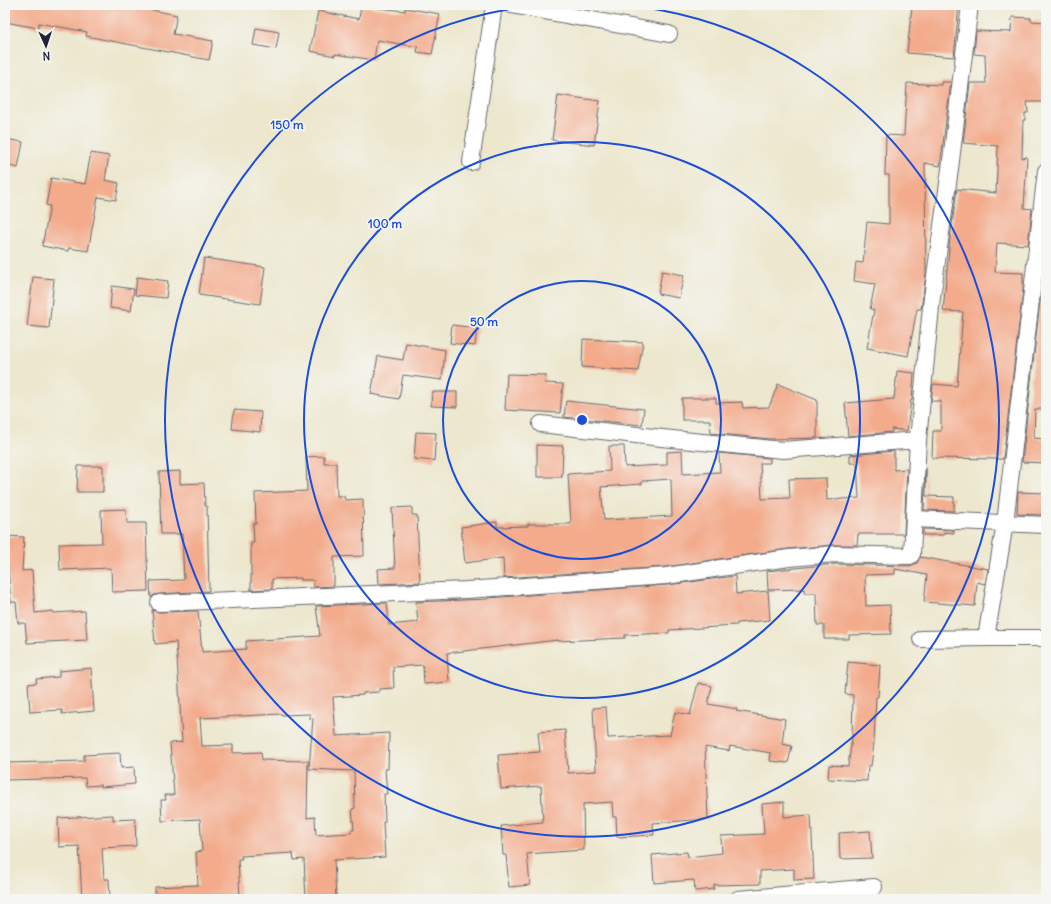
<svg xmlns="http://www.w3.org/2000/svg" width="1051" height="904" font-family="Delius,sans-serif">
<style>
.building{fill:#f3ab8c;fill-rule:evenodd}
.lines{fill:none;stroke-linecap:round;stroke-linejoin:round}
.minor-casing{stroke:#69676e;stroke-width:18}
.minor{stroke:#fff;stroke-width:16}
.ring{fill:none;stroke:#1d4ed8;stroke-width:2}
.centre{fill:#1d4ed8;stroke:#f6f6f2;stroke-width:2}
.ring-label{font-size:12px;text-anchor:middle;font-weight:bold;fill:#1d4ed8;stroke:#f6f6f2;stroke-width:3.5;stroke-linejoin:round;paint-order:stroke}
</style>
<rect width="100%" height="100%" fill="#f6f6f2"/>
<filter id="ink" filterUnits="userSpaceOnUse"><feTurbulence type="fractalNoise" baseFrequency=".025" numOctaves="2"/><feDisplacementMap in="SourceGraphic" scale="8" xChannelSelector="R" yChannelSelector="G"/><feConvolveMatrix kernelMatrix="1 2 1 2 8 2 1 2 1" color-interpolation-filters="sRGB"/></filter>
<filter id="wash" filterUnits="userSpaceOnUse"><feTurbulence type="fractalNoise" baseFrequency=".012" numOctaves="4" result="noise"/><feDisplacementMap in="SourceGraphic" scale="16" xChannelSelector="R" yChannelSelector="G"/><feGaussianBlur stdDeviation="0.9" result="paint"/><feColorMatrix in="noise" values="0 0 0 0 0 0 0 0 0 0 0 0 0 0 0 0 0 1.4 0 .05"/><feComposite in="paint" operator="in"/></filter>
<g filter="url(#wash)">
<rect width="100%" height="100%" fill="#ece7cd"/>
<g id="blocks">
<g class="building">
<polygon points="5,5 126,5 177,15 173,34 213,41 209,60 86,36 87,32 39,23 38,28 5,22"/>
<polygon points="912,5 959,5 954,57 907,53"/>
<polygon points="361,6 405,11 405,8 440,14 432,54 417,52 418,47 377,40 374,60 335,54 335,56 310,51 318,11 359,19"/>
<polygon points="1012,17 1031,18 1031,21 1046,22 1046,102 1027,102 1028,113 1025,113 1025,120 1023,120 1022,158 1027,157 1024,208 1032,209 1028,245 997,243 995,272 1023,273 1023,290 1003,459 932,458 933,431 941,431 941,401 931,401 933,384 957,386 963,312 943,311 950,239 957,189 996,193 998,146 963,143 970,83 986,83 985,55 974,54 976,31 1011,32"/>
<polygon points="256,28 279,32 276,49 253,45"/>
<polygon points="941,82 951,82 940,166 925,163 926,274 921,309 917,309 908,356 867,348 874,310 870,309 875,284 854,281 856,262 863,263 867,222 889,224 889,175 885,175 886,135 904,136 907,83 941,85"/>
<polygon points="558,95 600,101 594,145 552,140"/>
<polygon points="5,139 23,142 18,168 5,165"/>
<polygon points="91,153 109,156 105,180 119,183 116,200 98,197 88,251 69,248 68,251 42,246 50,206 46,205 51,178 85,184"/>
<polygon points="204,258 265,267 260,304 199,295"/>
<polygon points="662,271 684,275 679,298 658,294"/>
<polygon points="33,277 54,279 49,328 27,326"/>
<polygon points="137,277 168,281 166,298 135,295"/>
<polygon points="112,286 134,289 131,311 110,308"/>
<polygon points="1041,292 1046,293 1046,409 1035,409 1034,438 1046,439 1046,463 1022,462"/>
<polygon points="452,325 477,328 475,346 450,343"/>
<polygon points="583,339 643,342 638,371 582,367"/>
<polygon points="406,343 445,350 442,380 403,375 399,399 371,394 378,356 403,360"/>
<polygon points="897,371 914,373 912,400 911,400 907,431 892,429 892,432 848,436 845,403 894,399"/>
<polygon points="507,374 546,375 545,383 563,384 560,413 505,410"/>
<polygon points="778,384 817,400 817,438 770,439 711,433 710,420 682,420 682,398 716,398 716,403 742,402 743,408 769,407"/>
<polygon points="432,392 457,392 457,407 431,406"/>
<polygon points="566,401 644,409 642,425 564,417"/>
<polygon points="234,410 261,412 260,432 232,429"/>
<polygon points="416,432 436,433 434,461 414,459"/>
<polygon points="537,445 563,446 562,477 537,477"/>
<path d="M609 446H624L625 467 665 465 667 464V452L682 451 683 474 720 472 719 453 770 458V463H760L762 499 790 498 789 479 826 478 827 500 859 498 857 463H850V455L894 451V470L907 469 904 534H858L857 545H834L788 549 665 567 504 578 503 558 465 563 461 527 497 522V527L528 526V524H571L568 474 610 471ZM671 479 672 516 604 520 601 487 642 484V481Z"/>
<polygon points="324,456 324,463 336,463 337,496 344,496 345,500 363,499 364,556 334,557 334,586 314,587 313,580 301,580 301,578 272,579 272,589 251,590 251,543 254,543 253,524 256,524 255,493 307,491 306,457"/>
<polygon points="78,466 103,466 103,492 77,492"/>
<polygon points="926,468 926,496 954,497 954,511 924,510"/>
<polygon points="180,471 180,484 204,483 205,506 207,506 209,591 159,594 154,595 151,598 150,581 184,580 182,534 161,534 159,472"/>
<polygon points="1018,492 1046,493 1046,515 1017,514"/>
<polygon points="412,507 412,515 417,515 420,582 379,584 378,569 395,568 392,508"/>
<polygon points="126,509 127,523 146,523 148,591 112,592 111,568 60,570 59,544 102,543 101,510"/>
<polygon points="923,529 954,530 954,533 944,532 944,535 923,535"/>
<polygon points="5,536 24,537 22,571 32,570 35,613 53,611 54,613 85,611 87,640 27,643 25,623 18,623 16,602 11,602 7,559 5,559"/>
<polygon points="920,557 988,569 985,584 977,582 975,606 924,602 927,575 895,569 895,574 865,575 866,606 890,605 891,634 849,635 849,639 824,639 824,625 817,625 816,593 804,593 804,589 768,590 767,571 835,564 910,566 917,563"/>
<path d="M735 576 736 594 768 591 770 620 737 623V625L717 626V627L669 630V633L625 635V638L558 641V640L447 653 449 682 424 684 423 665 393 667 394 688 379 689V692L363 693V695L333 697 336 736 389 733 388 769H385L387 794H384L385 822H383L385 857 334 860 336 899H306L304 859 294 860 293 853 241 856 242 859H238L240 899H155V887L198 885 196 852 202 851 200 819 162 821 161 800H166L165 795H174L170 743 182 742 180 706 176 642 155 644 152 610 159 612 198 611 202 652 246 649V641L320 636 316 606 387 603 389 625 418 622 416 602 488 599V598L667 585ZM282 714V715L310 714V719L313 718 309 769 354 771 355 808 352 809 354 830H351V833L316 835 315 817 307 818 308 761 262 760 261 752 233 753V745L202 746 200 718Z"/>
<polygon points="848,662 880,665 878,697 876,697 874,743 871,766 868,766 867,781 828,779 829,765 848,766 852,738 853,695 845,694"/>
<polygon points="91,668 94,711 62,714 62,710 30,712 28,684 37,683 36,679 59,677 59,671"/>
<polygon points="698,683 712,686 708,704 737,709 736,711 785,719 782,744 792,746 788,763 770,761 771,753 730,746 729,751 705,747 708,819 653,823 654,835 617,837 616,817 613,817 612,802 583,804 584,850 527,854 530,885 509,887 506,855 503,855 501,826 543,822 541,786 501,789 498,755 540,752 538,732 565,730 568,773 596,771 593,708 606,707 608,738 670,735 675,712 690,715"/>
<polygon points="120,753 121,768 134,767 135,784 101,787 101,785 86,786 85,778 5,780 5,763 84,761 84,755"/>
<polygon points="784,802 784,817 811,815 814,879 794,880 794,869 760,871 760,884 714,885 714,889 695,891 694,880 654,883 652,855 687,852 688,857 722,853 721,836 764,834 762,804"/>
<polygon points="113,815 113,820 135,819 136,846 102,848 104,879 109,879 110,899 82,899 79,846 59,847 58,818"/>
<polygon points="870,831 872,858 840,859 839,833"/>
</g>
</g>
</g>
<g filter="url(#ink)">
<use href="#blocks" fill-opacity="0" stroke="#69676e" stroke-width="1"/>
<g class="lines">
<g class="minor-casing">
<g id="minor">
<polyline points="511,5 669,34"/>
<polyline points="471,162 494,5"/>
<polyline points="541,424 662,438 783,450 918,440"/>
<polyline points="914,519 1046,525"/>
<polyline points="159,603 466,590 666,576 789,558 835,554 910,556 912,554 918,440 932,297 950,169 970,5"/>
<polyline points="986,638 1005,523 1046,171"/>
<polyline points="921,639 986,638 1046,638"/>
<polyline points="738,899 874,887"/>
</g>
</g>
<use href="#minor" class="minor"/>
</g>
</g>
<g class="ring">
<circle cx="582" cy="420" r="139"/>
<circle cx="582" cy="420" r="278"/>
<path d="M626 5A417 417 0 1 1 538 5"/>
</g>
<circle cx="582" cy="420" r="6" class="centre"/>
<g class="ring-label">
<text x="287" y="129">150 m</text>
<text x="385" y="228">100 m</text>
<text x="484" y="326">50 m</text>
</g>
<rect width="1051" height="904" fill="none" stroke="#f6f6f2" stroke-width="20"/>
<g transform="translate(46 46) rotate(177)" stroke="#f6f6f2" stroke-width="3" paint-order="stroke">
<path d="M0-3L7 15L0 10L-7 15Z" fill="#22223b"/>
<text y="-6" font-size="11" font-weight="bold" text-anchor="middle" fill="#22223b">N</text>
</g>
</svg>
